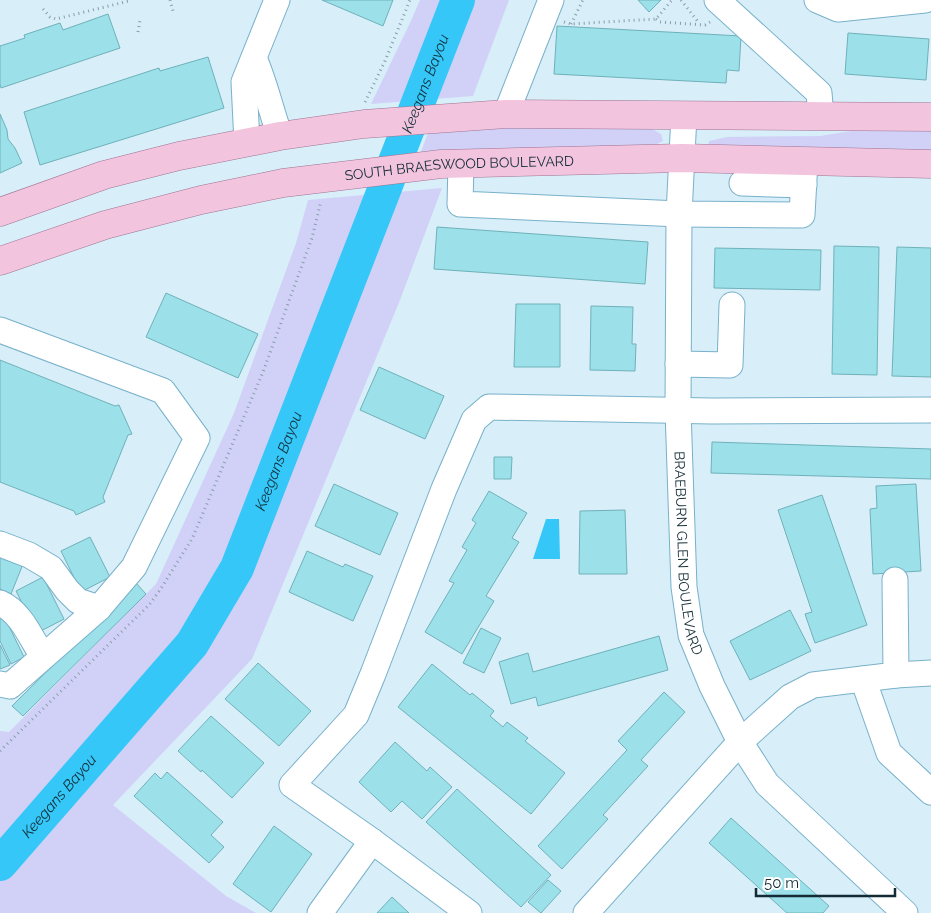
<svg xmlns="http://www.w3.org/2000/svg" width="931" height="913" font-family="Raleway,sans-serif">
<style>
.green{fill:#d1d1f8}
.water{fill:#35c7f8}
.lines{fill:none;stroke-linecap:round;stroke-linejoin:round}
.river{stroke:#35c7f8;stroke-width:34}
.building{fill:#9ce1ea;stroke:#6eb1ba}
.minor-casing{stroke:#78b1ca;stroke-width:27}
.major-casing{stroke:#9e7493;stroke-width:29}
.path{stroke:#879ea8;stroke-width:3;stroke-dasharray:1 4;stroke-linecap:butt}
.minor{stroke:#fff;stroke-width:25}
.major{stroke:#f2c4dd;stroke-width:28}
.labels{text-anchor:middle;stroke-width:4;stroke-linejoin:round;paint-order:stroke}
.street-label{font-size:14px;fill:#132b35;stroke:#fff}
.water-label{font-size:15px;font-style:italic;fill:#122f3a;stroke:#fff}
</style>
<rect width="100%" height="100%" fill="#d8eef8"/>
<g class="green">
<polygon points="420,0 509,0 473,96 371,104 410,23"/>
<polygon points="647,126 661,134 663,141 645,150 420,154 428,133 463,128"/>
<polygon points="931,130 931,155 708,146 709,141 727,137 820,136 851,131"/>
<polygon points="442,188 400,300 252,659 113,805 226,896 256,913 0,913 0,731 9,732 156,584 234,413 296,243 308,200"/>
</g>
<polygon class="water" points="546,519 559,519 560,559 533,559"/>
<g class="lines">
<path class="river" id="s1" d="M0 864 192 644 237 568 458 0"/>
</g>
<g class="building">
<polygon points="322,0 393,0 383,26"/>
<polygon points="638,0 661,0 649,12"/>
<polygon points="108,14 120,48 1,88 0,84 0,46 25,38 24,35 60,23 63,30"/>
<polygon points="557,26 741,36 739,71 727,70 726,83 554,74"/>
<polygon points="848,33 929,39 926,80 845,74"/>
<polygon points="208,57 224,108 40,165 24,112 159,68 160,71"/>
<polygon points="0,114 7,130 8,139 15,148 22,163 0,173"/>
<polygon points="437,227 648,242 645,284 434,269"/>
<polygon points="834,246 879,247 877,375 832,374"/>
<polygon points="897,247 931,248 931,377 892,376"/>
<polygon points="715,248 821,250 820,290 714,288"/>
<polygon points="166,293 258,334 238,378 146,337"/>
<polygon points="516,304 560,304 560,367 514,367"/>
<polygon points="591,306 633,307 632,344 636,344 635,371 590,370"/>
<polygon points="0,360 115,406 119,405 132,434 128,435 103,497 105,502 76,515 74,511 0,482"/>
<polygon points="379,367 444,396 425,439 360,410"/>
<polygon points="712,442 931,449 931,479 711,473"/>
<polygon points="494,457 512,457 511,479 494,479"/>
<polygon points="334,484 398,513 380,555 315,526"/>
<polygon points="916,484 921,571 873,574 870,509 877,508 876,486"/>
<polygon points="489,491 527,513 512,538 519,542 486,596 494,601 462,654 425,632 454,583 449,581 467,550 462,547 476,523 472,520"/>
<polygon points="822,495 867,625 815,643 805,614 812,612 778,510"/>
<polygon points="625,510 627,574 579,574 580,511"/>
<polygon points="90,537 110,577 81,592 61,551"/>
<polygon points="307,551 343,567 345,564 373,576 353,621 289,592"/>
<polygon points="0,555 23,564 11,594 0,589"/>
<polygon points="43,577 64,619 37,633 16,591"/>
<polygon points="136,583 146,594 23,716 12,706"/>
<polygon points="790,610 811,651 750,680 730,641"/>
<polygon points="4,616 24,657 11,664 0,641 0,618"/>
<polygon points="481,628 501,638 484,673 463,663"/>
<polygon points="659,636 668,670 538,706 536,697 511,704 499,662 528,653 533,672"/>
<polygon points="0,645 10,665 0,669"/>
<polygon points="258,663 311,711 279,746 225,699"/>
<polygon points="432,664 470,695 472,693 494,711 490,716 503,727 507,722 528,738 525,741 565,773 531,814 398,707"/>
<polygon points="664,692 685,712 641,760 648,766 603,815 608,819 562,869 538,846 627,750 618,741"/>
<polygon points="211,716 264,763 232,798 202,770 201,772 178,751"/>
<polygon points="395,742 427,771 430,767 452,787 422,819 402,801 391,812 359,782"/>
<polygon points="167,772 223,822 211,835 224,847 209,863 134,796 155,773 161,779"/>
<polygon points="457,789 551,875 521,907 426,822"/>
<polygon points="731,818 829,906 823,913 787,913 709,843"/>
<polygon points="274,826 312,854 271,912 233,884"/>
<polygon points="548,880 561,891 541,913 528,902"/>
<polygon points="392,897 409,913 377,913"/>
</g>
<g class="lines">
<g class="minor-casing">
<g id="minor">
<polyline points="717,0 819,93 821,116"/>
<polyline points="817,0 838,9 925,0"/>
<path d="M254 58C265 83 271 111 280 136"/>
<polyline points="506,114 551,0"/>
<path id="s2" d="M684 115 679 214 678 410 684 587 691 635 712 686 740 742 767 784 905 913"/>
<polyline points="247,143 244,82 277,0"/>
<polyline points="461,164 460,204 679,214 802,215 805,161"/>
<polyline points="742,183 804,185"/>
<polyline points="0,330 163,391 197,438 134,567 99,608 10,686 0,684"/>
<polyline points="678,364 730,365 732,305"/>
<polyline points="0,544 29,555 51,568 67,590 78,601 99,608"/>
<polyline points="895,580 896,675"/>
<path d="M0 603C21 612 31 638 43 657"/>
<polyline points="863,679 889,753 931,792"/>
<polyline points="320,913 372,841"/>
<polyline points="469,913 372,841 292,785 356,715 373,674 444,489 474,420 489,407 712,411 931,410"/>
<polyline points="586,913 740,742 790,697 813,685 896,675 931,673"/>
</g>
</g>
<g class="major-casing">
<g id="major">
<polyline points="0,212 104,175 179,156 280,136 364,124 506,114 931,117"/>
<path id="s3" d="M0 261 105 225 201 200 283 183 441 164 682 158 931 164"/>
</g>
</g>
<g class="path">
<polyline points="170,0 173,11"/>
<polyline points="681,0 699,23"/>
<polyline points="43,9 50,17 56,19 129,1"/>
<polyline points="656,19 660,22 705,25 710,22"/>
<polyline points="564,22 571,24 656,19 672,0"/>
<polyline points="571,24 583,0"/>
<polyline points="138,32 140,20"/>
<polyline points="365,102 385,61 410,0"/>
<polyline points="0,751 149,605 160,590 192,539 263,372 312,238 321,201"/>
</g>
<use href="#minor" class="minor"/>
<use href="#major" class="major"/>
</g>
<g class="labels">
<g class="street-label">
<text dy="5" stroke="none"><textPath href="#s3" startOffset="471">SOUTH BRAESWOOD BOULEVARD</textPath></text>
<text dy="5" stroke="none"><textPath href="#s2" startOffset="439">BRAEBURN GLEN BOULEVARD</textPath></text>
</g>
<g class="water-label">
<text dy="5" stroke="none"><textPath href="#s1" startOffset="900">Keegans Bayou</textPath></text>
<text dy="5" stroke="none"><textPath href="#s1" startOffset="495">Keegans Bayou</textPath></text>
<text dy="5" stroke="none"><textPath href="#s1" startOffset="90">Keegans Bayou</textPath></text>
</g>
</g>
<path d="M756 888v8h139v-8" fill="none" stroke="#132b35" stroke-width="2.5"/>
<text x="764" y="888" font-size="15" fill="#132b35" stroke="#ffffff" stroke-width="4" paint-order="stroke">50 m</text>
</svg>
